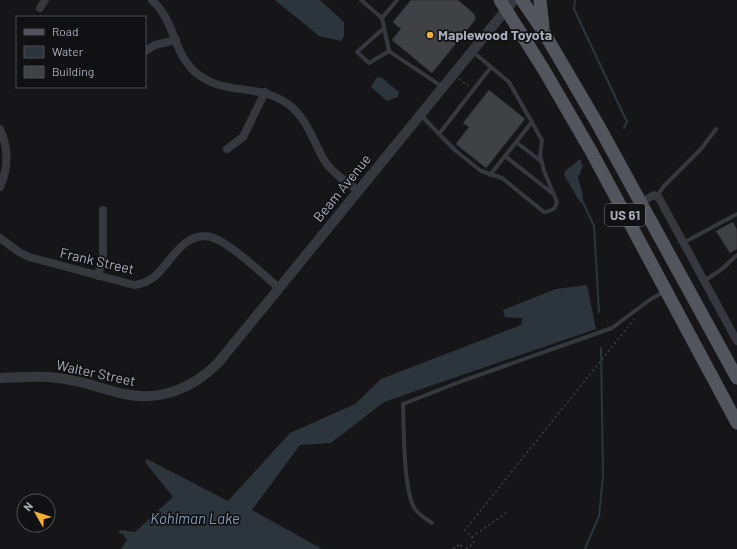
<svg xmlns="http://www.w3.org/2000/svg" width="737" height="549" font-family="Barlow,sans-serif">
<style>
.water{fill:#2c353c}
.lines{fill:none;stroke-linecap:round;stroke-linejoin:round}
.stream{stroke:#2c353c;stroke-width:2}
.building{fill:#404145;stroke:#303034}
.path{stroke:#3d3f44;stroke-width:1.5;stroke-dasharray:2 3;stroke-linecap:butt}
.service{stroke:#37383d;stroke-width:4}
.minor{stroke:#37383d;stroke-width:8}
.tertiary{stroke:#37383d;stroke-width:10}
.primary{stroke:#53555c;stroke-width:13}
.poi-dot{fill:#f2b134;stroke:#111113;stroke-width:1.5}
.labels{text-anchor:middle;stroke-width:3.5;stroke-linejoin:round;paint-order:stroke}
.shield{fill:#111113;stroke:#7b7e86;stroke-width:1}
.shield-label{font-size:13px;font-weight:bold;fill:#a8adb8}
.poi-label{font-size:14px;font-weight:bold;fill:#a8adb8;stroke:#111113;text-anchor:start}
.street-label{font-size:14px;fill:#a8adb8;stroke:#111113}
.water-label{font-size:15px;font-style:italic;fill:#7f9bb3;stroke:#111113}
</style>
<rect width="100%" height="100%" fill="#161618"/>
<g class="water">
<polygon points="275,0 320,0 344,22 344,36 341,41 319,36"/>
<polygon points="377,77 382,78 399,92 398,97 387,101 371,87"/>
<polygon points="580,159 583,166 578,178 583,195 581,204 564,175 565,171"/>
<polygon points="587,285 596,329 384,402 331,443 300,445 252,510 322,549 121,549 127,540 123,534 118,533 121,530 135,532 173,497 145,462 147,459 228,501 290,433 355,404 381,379 521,325 522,318 505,317 503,310 556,289"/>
</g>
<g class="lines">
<g class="stream">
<polyline points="575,0 574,9 627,122 624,128"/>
<polyline points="581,198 594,226 599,312"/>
<polyline points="585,549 599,516 603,476 601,348"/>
</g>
</g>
<g class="building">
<polygon points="411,0 458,0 473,13 475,16 475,20 432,73 392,40 401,29 393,22"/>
<polygon points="489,90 525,119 486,168 456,144 469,127 463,123"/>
<polygon points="733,222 737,230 737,249 730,253 716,231"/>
</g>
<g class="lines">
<g class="path">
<polyline points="459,79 469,86"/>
<polyline points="472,537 509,511"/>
<polyline points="453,549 460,544 463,549"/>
<polyline points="466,549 474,543 472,537 465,530 636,317"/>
</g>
<g class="service">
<polyline points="361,0 382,18"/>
<path d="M397 0 382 18 389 51C407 64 425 74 442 87"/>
<polyline points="384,28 357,52 369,63 389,51"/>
<polyline points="421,115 439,134 491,67 472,51"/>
<path d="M439 134 456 151 481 171 502 178 544 212C551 211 555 210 557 202L544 171 540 155 542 140 509 82 491 67"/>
<polyline points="516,142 542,162"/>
<polyline points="505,156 552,193"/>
<polyline points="490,175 532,122"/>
<polyline points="657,196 664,186 701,149 716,129"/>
<polyline points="683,243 737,214"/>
<polyline points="704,281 722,269 737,255"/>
<path d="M432 523C426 519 419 515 415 509 403 491 404 428 403 404L462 381 612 328 651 299 665 291"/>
</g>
<g class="minor">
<path d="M152 0C176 22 172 51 195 72 224 97 257 82 288 104 307 118 313 141 324 160 332 173 346 181 358 191"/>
<polyline points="40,8 45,0"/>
<polyline points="145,51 155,45 176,40"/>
<path d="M0 129C9 149 9 167 0 187"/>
<polyline points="227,149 243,137 265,92"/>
<polyline points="641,202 654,195 659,198 737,341"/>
<path d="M0 238 19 252 29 257 134 285C149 283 157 276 166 264 173 256 180 245 190 240 198 235 208 235 216 239 232 245 265 276 279 288"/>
<polyline points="98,276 103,255 103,210"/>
</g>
<path class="tertiary" d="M0 378C24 377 47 375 70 380 89 383 106 390 124 394 160 402 193 388 218 363L514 0"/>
<g class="primary">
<polyline points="500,0 544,70 591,151 737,423"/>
<polyline points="522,0 543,31 597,123 737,378"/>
<polyline points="540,0 543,27"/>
</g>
</g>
<circle class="poi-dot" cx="430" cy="35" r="4"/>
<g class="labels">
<rect class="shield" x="605" y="204" width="40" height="22" rx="3"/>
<g class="shield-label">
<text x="625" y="220">US 61</text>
</g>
<g class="poi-label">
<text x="438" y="40">Maplewood Toyota</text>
</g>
<g class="street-label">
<text transform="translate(342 188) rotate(-51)" y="5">Beam Avenue</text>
<text transform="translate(97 261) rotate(13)" y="5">Frank Street</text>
<text transform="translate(96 373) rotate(12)" y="5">Walter Street</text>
</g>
<g class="water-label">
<text x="195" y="524">Kohlman Lake</text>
</g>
</g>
<rect x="16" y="16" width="130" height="72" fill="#111113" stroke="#4d4f55"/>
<rect x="24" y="29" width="20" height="6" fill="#53555c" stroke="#4d4f55"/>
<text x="52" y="36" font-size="12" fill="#a8adb8">Road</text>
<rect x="24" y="46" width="20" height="12" fill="#2c353c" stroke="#4d4f55"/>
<text x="52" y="56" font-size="12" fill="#a8adb8">Water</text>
<rect x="24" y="66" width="20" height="12" fill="#404145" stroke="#4d4f55"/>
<text x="52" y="76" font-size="12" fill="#a8adb8">Building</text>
<g transform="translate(36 513) rotate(309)"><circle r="19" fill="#111113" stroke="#4d4f55"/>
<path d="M0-3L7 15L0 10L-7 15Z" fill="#f2b134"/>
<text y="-6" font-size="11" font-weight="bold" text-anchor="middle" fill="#a8adb8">N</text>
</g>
</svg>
